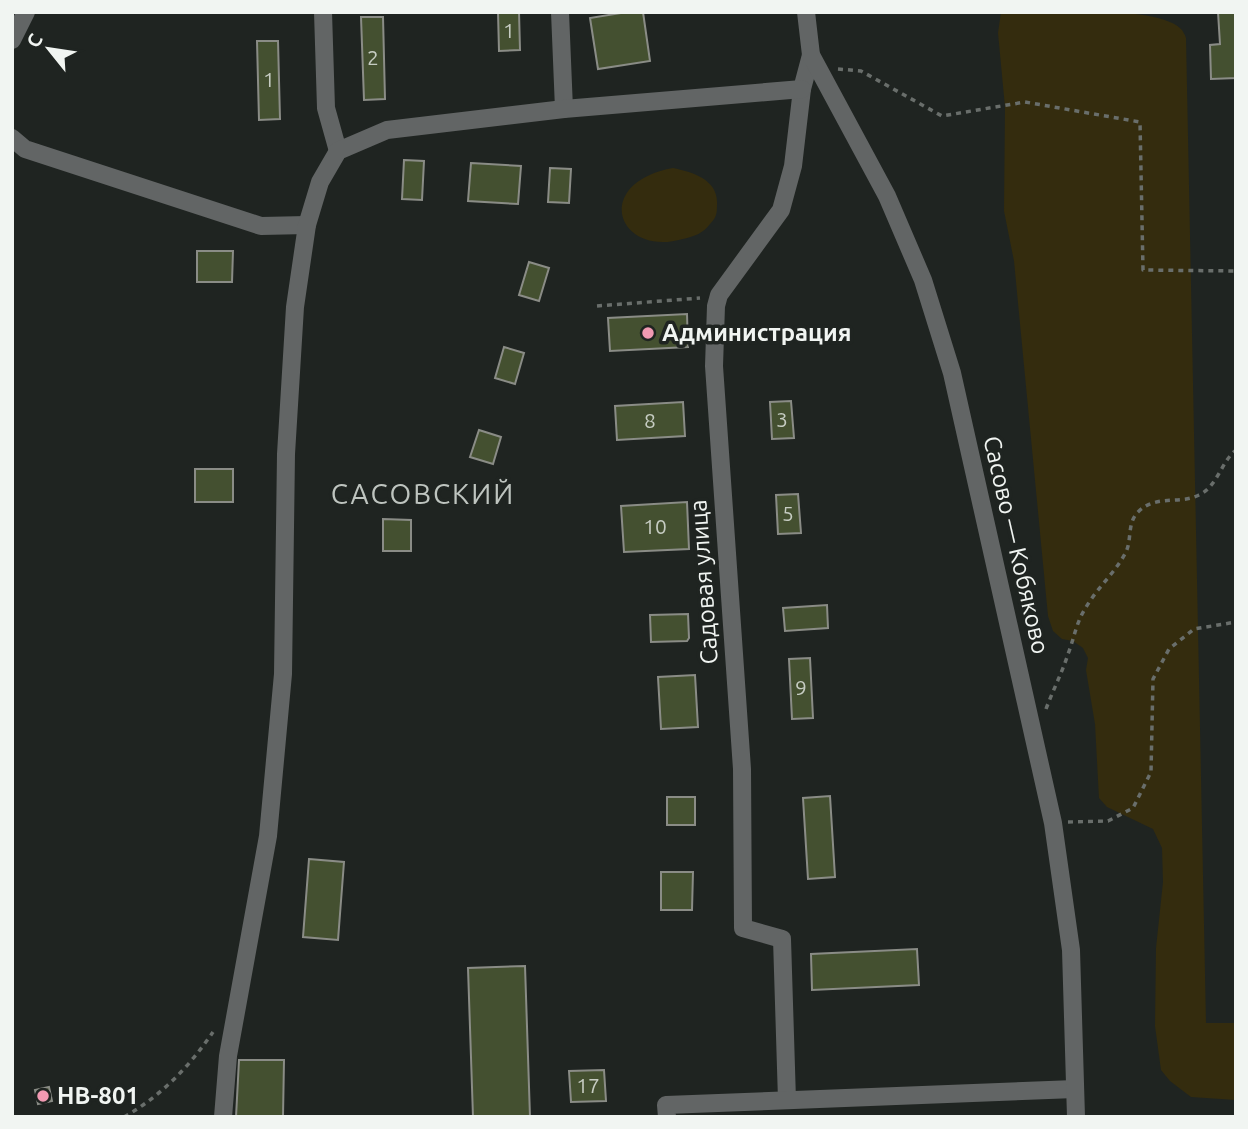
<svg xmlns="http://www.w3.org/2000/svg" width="1248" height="1129" font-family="Ubuntu,sans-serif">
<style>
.green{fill:#342c0e}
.building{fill:#445030;stroke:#8a8c86;stroke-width:2}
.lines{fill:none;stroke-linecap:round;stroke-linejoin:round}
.path{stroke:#696e6b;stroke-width:3.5;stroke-dasharray:5 5;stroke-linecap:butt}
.minor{stroke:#626565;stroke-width:18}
.tertiary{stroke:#626565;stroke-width:18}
.poi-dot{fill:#f19ab2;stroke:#1f2421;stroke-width:2.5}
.labels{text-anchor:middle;stroke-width:7;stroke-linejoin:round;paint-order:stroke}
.number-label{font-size:21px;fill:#c6ccc2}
.poi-label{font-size:24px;font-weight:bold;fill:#f1f5f2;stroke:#1f2421;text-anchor:start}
.street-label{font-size:24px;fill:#f1f5f2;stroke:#1f2421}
.quarter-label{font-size:28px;letter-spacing:2px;fill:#bec4bf;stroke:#1f2421}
</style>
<rect width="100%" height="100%" fill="#1f2421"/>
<g class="green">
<path d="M1001 12C1037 12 1157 4 1181 29 1183 31 1185 35 1186 38L1206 1023H1236V1100L1191 1097 1170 1081 1161 1070 1155 1026 1156 948 1163 882 1162 848 1153 829 1107 807 1099 798 1095 724 1086 670 1088 658 1083 648 1073 641 1062 639 1053 631 1048 616 1014 261 1004 211 1005 107 998 33Z"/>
<path d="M673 168C693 172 719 180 717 205 717 214 716 218 710 224 702 234 695 236 683 239 617 258 591 183 673 168Z"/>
</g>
<g class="building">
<polygon points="498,12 519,12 520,50 499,51"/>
<polygon points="627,12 643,12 650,61 598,69 590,18"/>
<polygon points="1218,12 1236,12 1236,78 1211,79 1210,45 1220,44"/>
<polygon points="361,17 383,17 385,99 364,100"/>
<polygon points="257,41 278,41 280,119 259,120"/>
<polygon points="404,160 424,161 422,200 402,199"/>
<polygon points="471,163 521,166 518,204 468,201"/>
<polygon points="550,168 571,169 569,203 548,202"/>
<polygon points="197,251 233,251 232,282 197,282"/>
<polygon points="529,262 549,268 539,301 519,295"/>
<polygon points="687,314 688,347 610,351 608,318"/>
<polygon points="504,347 524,353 515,384 495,378"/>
<polygon points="791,401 794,438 772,439 770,402"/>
<polygon points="683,402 685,436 617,440 615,406"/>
<polygon points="479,430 501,437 493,464 470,457"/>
<rect x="195" y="469" width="38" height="33"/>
<polygon points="798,494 801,533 778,534 776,495"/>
<polygon points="687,502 689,549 624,552 621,506"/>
<polygon points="383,519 411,520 411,551 383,551"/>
<polygon points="827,605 828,628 785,631 783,608"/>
<polygon points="688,614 689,638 687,641 651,642 650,615"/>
<polygon points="810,658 813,718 792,719 789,659"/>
<polygon points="695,675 698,727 661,729 658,677"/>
<polygon points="830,796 835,877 808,879 803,798"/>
<rect x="667" y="797" width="28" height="28"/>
<polygon points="309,859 344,862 338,940 303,937"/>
<polygon points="661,872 693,872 692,910 661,910"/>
<polygon points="917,949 919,985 812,990 811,954"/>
<polygon points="525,966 530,1117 473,1117 468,968"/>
<polygon points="239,1060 284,1060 283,1117 236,1117"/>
<polygon points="604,1070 606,1101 571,1102 569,1071"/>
<polygon points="49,1087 52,1101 38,1104 35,1090"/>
</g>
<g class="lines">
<g class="path">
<polyline points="838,69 861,71 942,116 1025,102 1140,122 1143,270 1236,271"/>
<polyline points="597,306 700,298"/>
<path d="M1046 709C1053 690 1062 673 1068 654 1074 639 1076 623 1085 609 1096 589 1115 573 1126 552 1132 539 1127 523 1138 512 1156 494 1179 505 1199 495 1217 487 1221 462 1236 450"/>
<polyline points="1068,822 1108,821 1133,808 1151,772 1153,679 1169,649 1194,629 1236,622"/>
<path d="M124 1117C161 1096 189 1067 213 1032"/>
</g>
<g class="minor">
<polyline points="323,12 326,108 338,151"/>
<polyline points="560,12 564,109"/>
<polyline points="12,40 26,12"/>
<polyline points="12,138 25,149 261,226 307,225"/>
<polyline points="787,1100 782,939 743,928 742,769 714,366 716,306 719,295 781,210 793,166 802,89 811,55"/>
<polyline points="223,1117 228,1056 268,836 283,674 286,454 295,307 307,225 320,182 338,151 387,130 564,109 802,89"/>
<polyline points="667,1117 666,1105 1075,1089"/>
</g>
<polyline class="tertiary" points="806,12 811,55 887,196 923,280 952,373 1053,823 1071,950 1076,1117"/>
</g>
<g class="poi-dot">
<circle cx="648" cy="333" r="7"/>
<circle cx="43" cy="1096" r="7"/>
</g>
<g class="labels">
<g class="number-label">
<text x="509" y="38">1</text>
<text x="373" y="65">2</text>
<text x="269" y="87">1</text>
<text x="782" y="427">3</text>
<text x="650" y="428">8</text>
<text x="788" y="521">5</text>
<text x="655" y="534">10</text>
<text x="801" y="695">9</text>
<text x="588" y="1093">17</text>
</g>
<g class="poi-label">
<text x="662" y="341">Администрация</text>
<text x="57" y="1104">НВ-801</text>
</g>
<g class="street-label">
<text transform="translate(1016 545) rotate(77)" y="8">Сасово — Кобяково</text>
<text transform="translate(704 582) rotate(-94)" y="8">Садовая улица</text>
</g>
<g class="quarter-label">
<text x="423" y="504">САСОВСКИЙ</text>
</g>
</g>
<rect width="1248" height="1129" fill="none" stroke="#f1f5f2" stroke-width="28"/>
<g transform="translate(49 49) rotate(300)" stroke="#1f2421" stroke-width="5" paint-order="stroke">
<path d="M0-5L12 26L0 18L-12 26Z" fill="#f1f5f2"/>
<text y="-10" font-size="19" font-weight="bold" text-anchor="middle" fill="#f1f5f2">С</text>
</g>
</svg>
